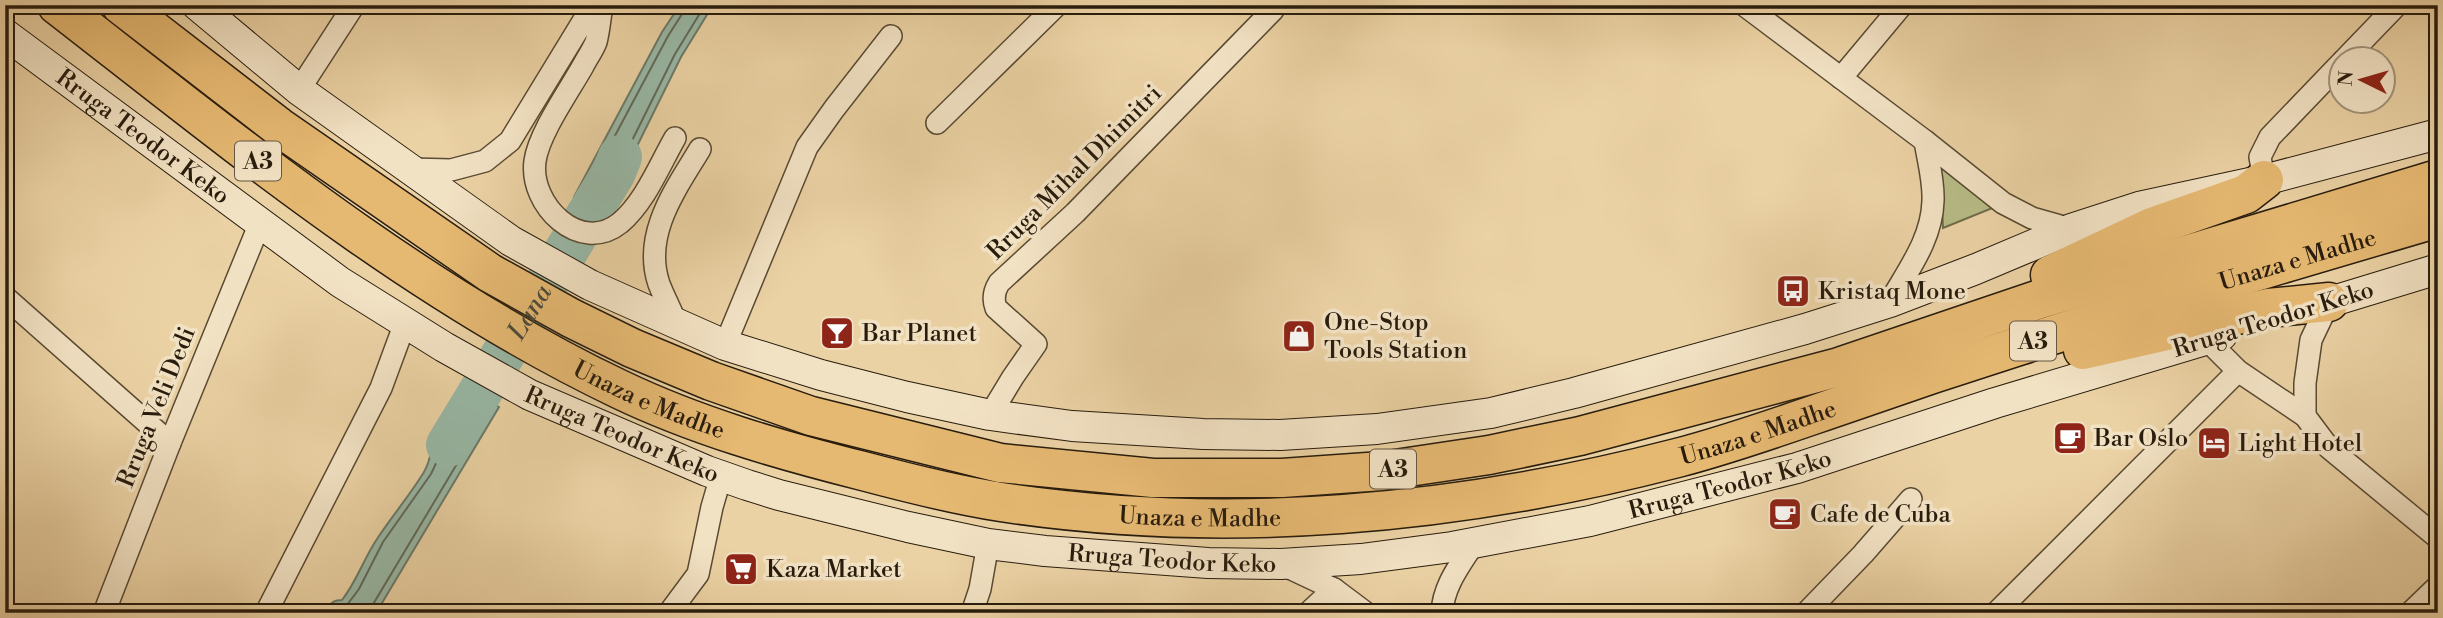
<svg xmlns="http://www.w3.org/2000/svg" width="2443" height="618" font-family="'Libre Bodoni',serif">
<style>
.green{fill:#b7bc86;stroke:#706c4a;stroke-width:2}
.water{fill:#98b8a6;stroke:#6b7a69;stroke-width:2}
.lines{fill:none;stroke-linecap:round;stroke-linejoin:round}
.shore{stroke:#606a5a;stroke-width:2}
.river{stroke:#98b8a6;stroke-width:44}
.street-casing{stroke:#594a33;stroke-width:24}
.secondary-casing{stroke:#281c0d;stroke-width:32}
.highway-casing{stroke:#281c0d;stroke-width:41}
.street{stroke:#f2e2c4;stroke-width:21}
.secondary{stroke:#f2e2c4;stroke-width:30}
.highway{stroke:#e6b972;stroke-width:38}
.labels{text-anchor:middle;stroke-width:7;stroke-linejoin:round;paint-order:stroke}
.shield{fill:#f2e2c4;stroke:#655744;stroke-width:2}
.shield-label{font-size:23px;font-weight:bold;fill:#281c0d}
.street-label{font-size:24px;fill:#281c0d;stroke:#f2e2c4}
.poi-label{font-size:24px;fill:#281c0d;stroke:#f2e2c4;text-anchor:start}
.water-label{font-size:26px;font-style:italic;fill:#4a4b3b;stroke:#f2e2c4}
</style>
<rect width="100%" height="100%" fill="#ebd2a4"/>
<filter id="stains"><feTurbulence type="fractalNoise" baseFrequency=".00286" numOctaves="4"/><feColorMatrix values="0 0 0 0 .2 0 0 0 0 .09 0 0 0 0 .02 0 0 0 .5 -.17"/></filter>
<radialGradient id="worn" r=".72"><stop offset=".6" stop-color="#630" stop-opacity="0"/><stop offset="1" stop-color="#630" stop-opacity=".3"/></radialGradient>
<polygon class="green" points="1940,161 1995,207 1943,228"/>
<g class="water">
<polygon points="680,5 713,5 681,57 603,215 574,197 662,32"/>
<path d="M469 389 499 407 376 613H325C330 604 332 600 342 600 357 581 364 558 377 539 392 516 410 495 424 472 431 460 431 449 435 436 441 414 453 403 469 389Z"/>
</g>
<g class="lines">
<g class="shore">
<polyline points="685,5 684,11 668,36 585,192 586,196 597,203 602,201 675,54 705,5"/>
<path d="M470 409 475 411 476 415 455 450 451 451C446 437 458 418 470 409Z"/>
<polyline points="333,613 337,607 347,605 359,589 383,542 431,474 438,459 441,438 449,419 457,408 472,398 487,408 488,412 372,606 371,613"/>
</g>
<path class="river" id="s1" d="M448 445 613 174 620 157"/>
<g class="street-casing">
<g id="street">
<path d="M602 5C600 17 599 31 596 42 593 50 587 58 583 66 569 91 539 133 535 161 529 205 580 255 620 223 645 202 659 166 675 138"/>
<polyline points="1744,5 1925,141 2003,203 2032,218 2071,229"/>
<polyline points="2344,60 2397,5"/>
<polyline points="1841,78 1902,5"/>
<polyline points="299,90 354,5"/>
<polyline points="937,123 1057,5"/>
<polyline points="410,169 451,170 485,161 510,141 593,5"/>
<polyline points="2264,180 2260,157 2270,137 2342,62"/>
<polyline points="5,297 170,443"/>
<path d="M1890 302C1908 270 1932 239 1933 201 1934 181 1928 160 1925 141"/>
<path d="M676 323C671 310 664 297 659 284 642 234 676 189 700 149"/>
<polyline points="2207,340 2238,371 2305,416 2329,448 2438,538"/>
<polyline points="725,345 807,147 834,109 891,36"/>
<path d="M990 415 1013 377 1036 344 996 308C993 300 994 291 999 283L1075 213 1273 10"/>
<polyline points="2305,416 2305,383 2311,340 2329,302"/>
<polyline points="1283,565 1334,589 1366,613"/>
<polyline points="104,613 170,443 260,223"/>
<polyline points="266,613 381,388 405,323"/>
<polyline points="669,613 698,574 712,507 721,476"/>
<polyline points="972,613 980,589 988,544"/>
<polyline points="1308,613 1334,589"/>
<path d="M1442 613C1443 586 1460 565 1474 543"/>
<polyline points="1806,613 1863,554 1911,499"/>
<polyline points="1996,613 2238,371"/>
<polyline points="2410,613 2438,586"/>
</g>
</g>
<g class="secondary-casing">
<g id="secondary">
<polyline points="197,5 299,90 511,241 590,285 725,345 821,375 907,397 990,415 1072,426 1203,434 1280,435 1377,429 1491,413 1574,393 1805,329 1890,302 1976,269 2071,229 2139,207 2264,180 2438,134"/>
<path id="s2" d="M5 34 340 282 444 347 530 395 707 471 747 485 779 495 908 527 988 544 1045 551 1208 563 1281 564 1361 559 1452 547 1590 521 1797 468 1995 403 2222 335"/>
<polyline points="2310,308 2438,269"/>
</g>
</g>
<g class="highway-casing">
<g id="highway">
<path id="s3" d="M57 5C236 144 414 291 619 389 696 426 780 450 863 471 908 483 955 495 1001 502 1226 536 1457 515 1677 458 1735 443 1792 422 1848 403 1905 383 1962 364 2019 346 2158 300 2298 259 2438 218"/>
<polyline points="121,5 279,127 490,273 571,318 632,348 711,381 811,416 1000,463 1153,478 1282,478 1382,471 1489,455 1580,436 1839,367 2040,299 2438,179"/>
<polyline points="2050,275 2152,227 2246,194 2264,180"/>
<polyline points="2083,350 2268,308 2329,302"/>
</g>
</g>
<use href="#street" class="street"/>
<use href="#secondary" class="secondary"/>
<use href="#highway" class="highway"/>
</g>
<defs>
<g id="bus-square" transform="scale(1.75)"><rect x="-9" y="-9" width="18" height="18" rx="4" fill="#8f2418" stroke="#f2e2c4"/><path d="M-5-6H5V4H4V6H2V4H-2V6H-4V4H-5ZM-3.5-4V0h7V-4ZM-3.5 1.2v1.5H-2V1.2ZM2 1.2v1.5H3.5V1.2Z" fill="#fff"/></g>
<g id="bar-square" transform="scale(1.75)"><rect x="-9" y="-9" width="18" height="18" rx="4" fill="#8f2418" stroke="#f2e2c4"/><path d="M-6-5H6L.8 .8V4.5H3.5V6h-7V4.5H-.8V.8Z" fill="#fff"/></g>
<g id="shop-square" transform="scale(1.75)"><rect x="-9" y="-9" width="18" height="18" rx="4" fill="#8f2418" stroke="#f2e2c4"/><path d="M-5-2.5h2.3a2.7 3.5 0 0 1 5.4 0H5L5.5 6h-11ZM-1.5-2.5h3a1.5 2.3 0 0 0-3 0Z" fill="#fff"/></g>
<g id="cafe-square" transform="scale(1.75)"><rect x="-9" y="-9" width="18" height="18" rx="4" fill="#8f2418" stroke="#f2e2c4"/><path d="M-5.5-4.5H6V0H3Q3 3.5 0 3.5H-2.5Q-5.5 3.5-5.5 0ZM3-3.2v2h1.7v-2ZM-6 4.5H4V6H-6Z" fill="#fff"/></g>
<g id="hotel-square" transform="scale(1.75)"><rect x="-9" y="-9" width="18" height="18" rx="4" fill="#8f2418" stroke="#f2e2c4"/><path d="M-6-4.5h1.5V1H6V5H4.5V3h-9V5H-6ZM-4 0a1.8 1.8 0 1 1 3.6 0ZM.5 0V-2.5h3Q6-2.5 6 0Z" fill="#fff"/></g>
<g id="supermarket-square" transform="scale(1.75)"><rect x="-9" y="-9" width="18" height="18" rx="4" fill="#8f2418" stroke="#f2e2c4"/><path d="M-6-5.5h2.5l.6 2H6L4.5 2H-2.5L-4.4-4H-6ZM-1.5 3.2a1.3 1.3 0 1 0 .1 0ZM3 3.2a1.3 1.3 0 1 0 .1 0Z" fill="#fff"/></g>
</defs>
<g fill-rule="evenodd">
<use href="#bus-square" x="1793" y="291"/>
<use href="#bar-square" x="837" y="333"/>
<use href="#shop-square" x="1299" y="336"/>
<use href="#cafe-square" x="2070" y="438"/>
<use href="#hotel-square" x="2214" y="443"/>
<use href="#cafe-square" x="1785" y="514"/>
<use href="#supermarket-square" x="741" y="569"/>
</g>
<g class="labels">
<g class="shield">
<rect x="235" y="141.5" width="46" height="39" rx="5"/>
<rect x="2010" y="321.5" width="46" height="39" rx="5"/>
<rect x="1370" y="449.5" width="46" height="39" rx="5"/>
</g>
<g class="shield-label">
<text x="258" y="169">A3</text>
<text x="2033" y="349">A3</text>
<text x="1393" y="477">A3</text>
</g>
<g class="street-label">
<text dy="8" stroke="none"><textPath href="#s2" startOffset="172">Rruga Teodor Keko</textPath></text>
<text transform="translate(1074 172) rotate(-45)" y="8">Rruga Mihal Dhimitri</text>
<text dy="8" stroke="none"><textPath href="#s3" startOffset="2415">Unaza e Madhe</textPath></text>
<text transform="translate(2273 319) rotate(-17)" y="8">Rruga Teodor Keko</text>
<text dy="8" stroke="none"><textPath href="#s3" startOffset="714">Unaza e Madhe</textPath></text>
<text transform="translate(156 407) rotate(-68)" y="8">Rruga Veli Dedi</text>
<text dy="8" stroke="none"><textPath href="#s3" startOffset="1848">Unaza e Madhe</textPath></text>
<text dy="8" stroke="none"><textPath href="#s2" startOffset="738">Rruga Teodor Keko</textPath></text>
<text dy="8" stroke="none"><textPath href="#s2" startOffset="1872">Rruga Teodor Keko</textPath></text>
<text dy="8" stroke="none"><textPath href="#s3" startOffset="1281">Unaza e Madhe</textPath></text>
<text dy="8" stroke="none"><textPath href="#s2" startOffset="1306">Rruga Teodor Keko</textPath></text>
</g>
<g class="poi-label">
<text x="1818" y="299">Kristaq Mone</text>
<text x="1324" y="330">One-Stop<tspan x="1324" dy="28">Tools Station</tspan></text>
<text x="862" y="341">Bar Planet</text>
<text x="2094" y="446">Bar Oslo</text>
<text x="2238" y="451">Light Hotel</text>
<text x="1810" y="522">Cafe de Cuba</text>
<text x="766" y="577">Kaza Market</text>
</g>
<g class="water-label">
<text dy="9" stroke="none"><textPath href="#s1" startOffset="156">Lana</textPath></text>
</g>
</g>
<rect width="2443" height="618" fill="none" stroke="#ebd2a4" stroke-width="28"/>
<rect x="7" y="7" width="2429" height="604" fill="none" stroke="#281c0d" stroke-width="3.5"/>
<rect x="14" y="14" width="2415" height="590" fill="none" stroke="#281c0d" stroke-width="2"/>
<g transform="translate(2362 80) rotate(275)"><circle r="33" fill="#f2e2c4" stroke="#a1937b" stroke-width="2"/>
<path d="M0-5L12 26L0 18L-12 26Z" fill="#8f2418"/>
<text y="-10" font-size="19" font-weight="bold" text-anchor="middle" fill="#281c0d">N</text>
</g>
<rect width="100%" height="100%" filter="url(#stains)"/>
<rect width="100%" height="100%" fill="url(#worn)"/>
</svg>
